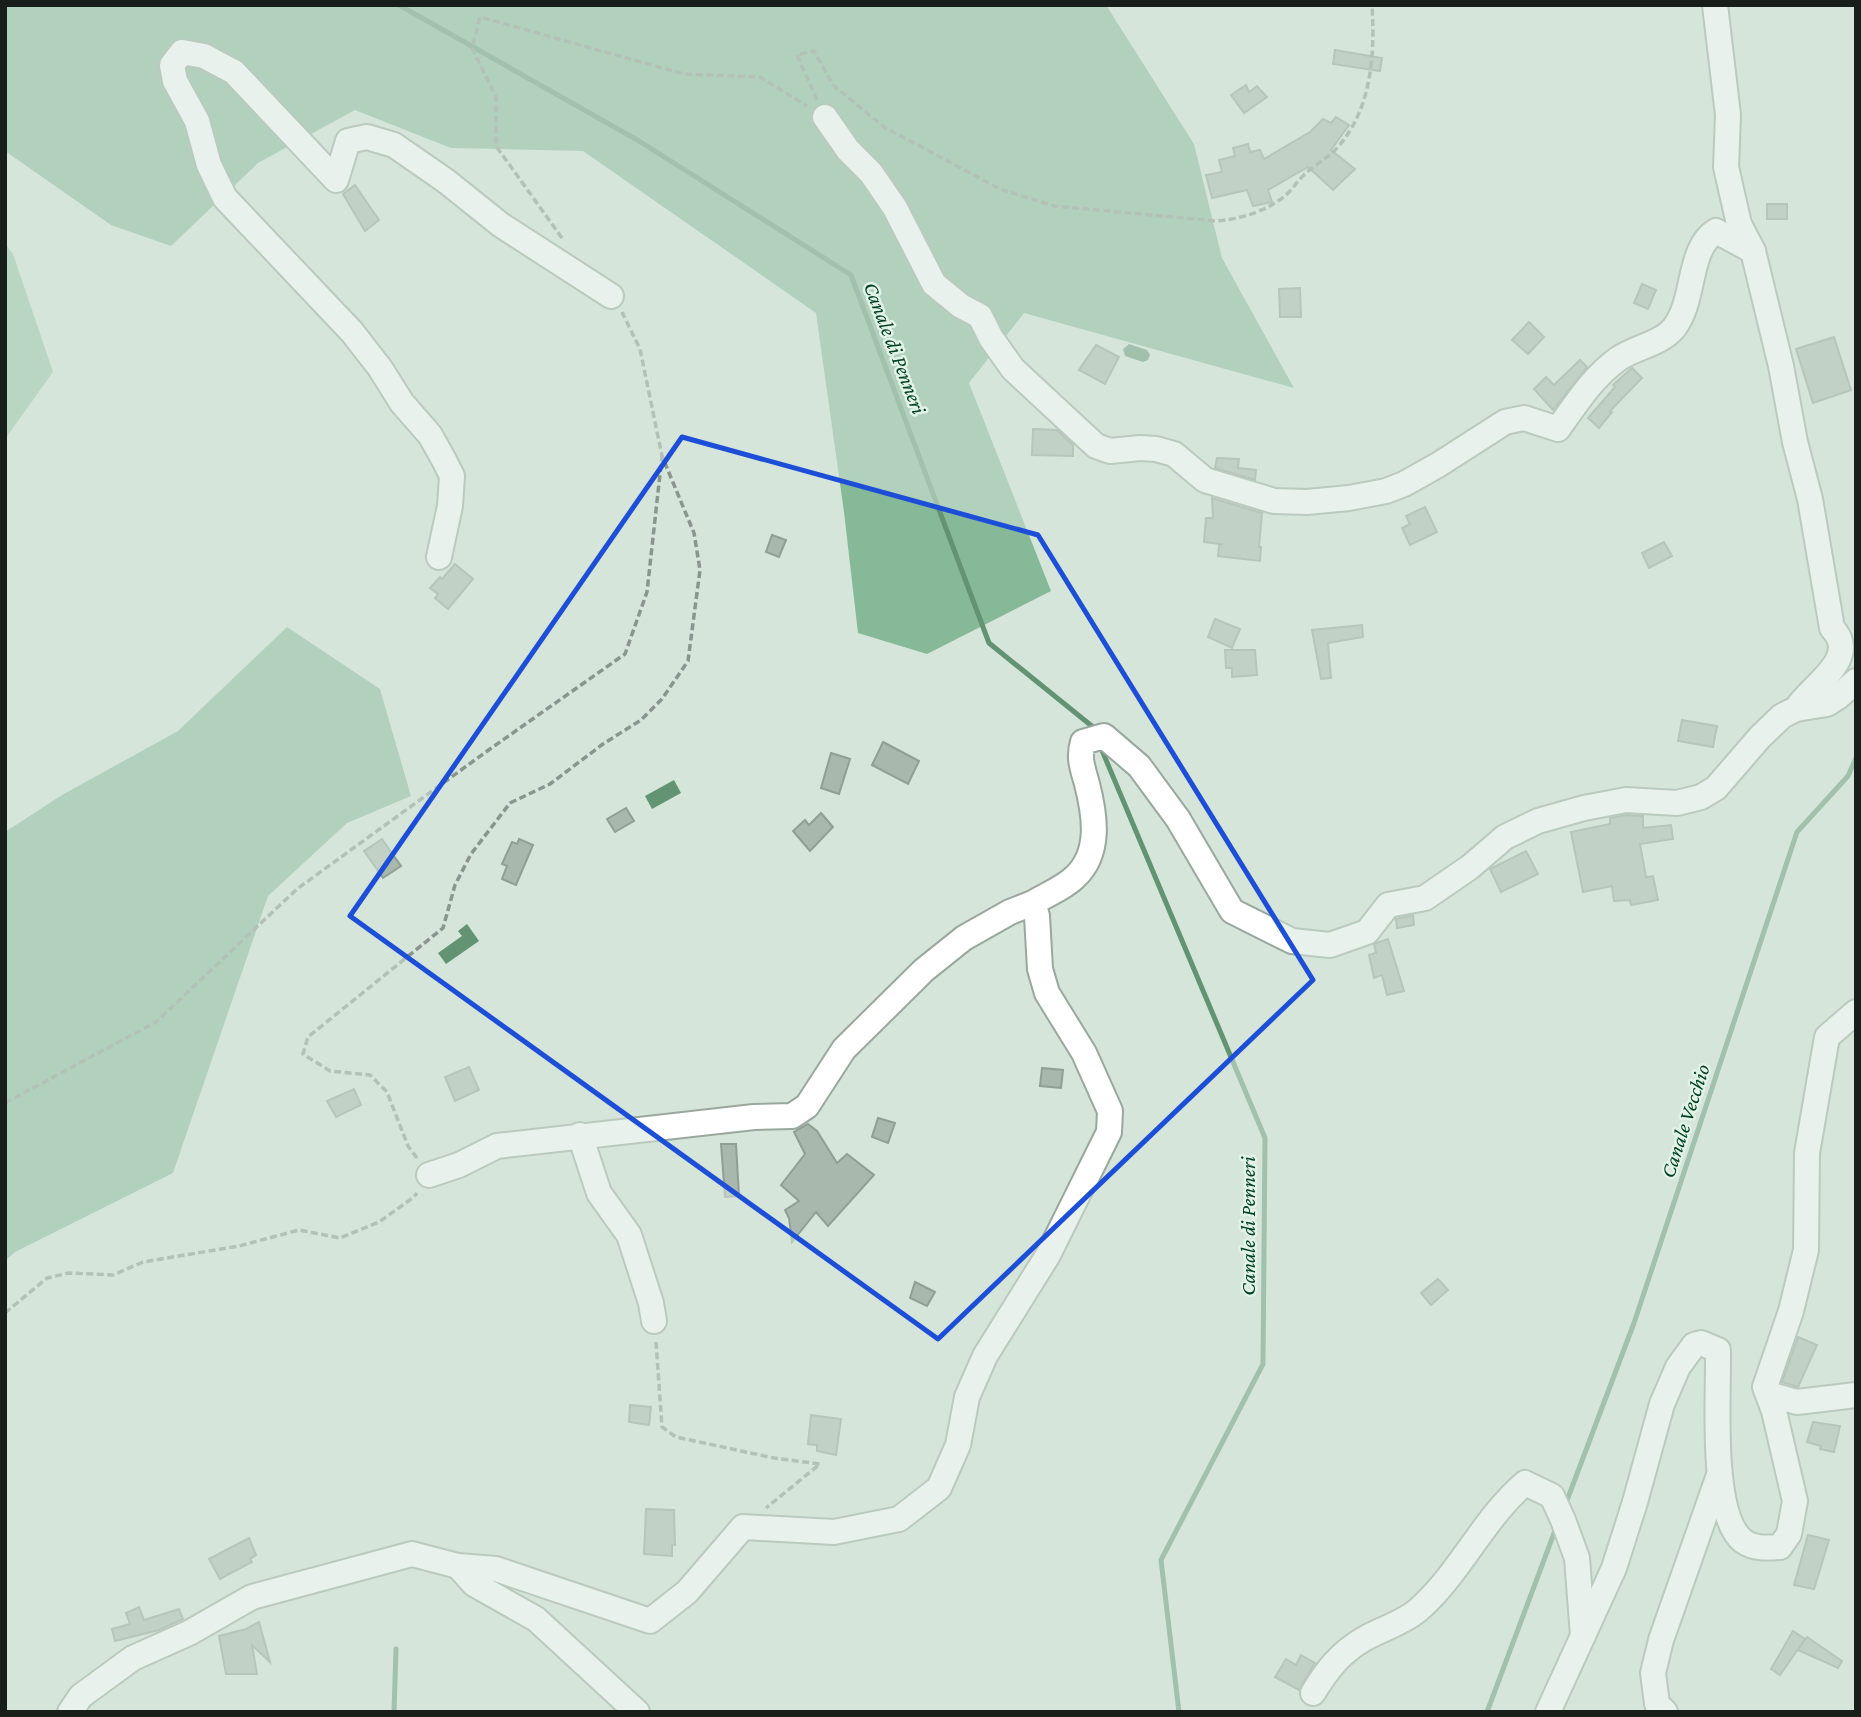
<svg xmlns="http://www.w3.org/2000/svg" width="1861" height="1717" font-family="'Crimson Pro',serif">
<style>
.green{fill:#94c4a4}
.forest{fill:#86b998}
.water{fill:#629474}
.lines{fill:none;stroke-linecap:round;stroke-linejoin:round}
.stream{stroke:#629474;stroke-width:5}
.building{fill:#a8b8ad;stroke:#909f95;stroke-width:2}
.minor-casing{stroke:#99a89d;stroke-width:28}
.path{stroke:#89958d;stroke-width:3.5;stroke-dasharray:7 3.5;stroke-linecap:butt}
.minor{stroke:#fff;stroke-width:24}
.marked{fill:none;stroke:#1d4ed8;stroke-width:5;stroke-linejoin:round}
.labels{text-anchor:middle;stroke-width:5;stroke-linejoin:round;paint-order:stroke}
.water-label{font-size:21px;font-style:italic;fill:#004122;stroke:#e2f2e7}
</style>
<rect width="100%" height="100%" fill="#d5e5da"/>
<polygon class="green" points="5,244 13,254 53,372 5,439"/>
<g class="forest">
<polygon points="5,5 1106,5 1194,144 1222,258 1294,388 1024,313 969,383 1051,591 927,654 858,633 844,512 816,313 583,151 451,148 355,110 258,163 171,246 111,225 5,151"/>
<polygon points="287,627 380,689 411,796 347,823 268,896 173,1173 15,1252 5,1261 5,832 62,795 178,731"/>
</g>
<g class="water">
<polygon points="1129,344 1147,350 1150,355 1148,360 1143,362 1125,356 1123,349"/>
<polygon points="674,780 681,793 652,809 645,796"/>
<polygon points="467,924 479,941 446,964 438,953 462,936 458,931"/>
</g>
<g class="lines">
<g class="stream">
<polyline points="399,5 639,141 851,275 989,643 1093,727"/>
<polyline points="1101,748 1265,1138 1263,1364 1161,1560 1179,1712"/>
<polyline points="1566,1503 1634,1323 1797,832 1848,776 1856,758"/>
<polyline points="394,1712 396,1649"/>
<polyline points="1487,1712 1556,1528"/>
</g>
</g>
<g class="building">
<polygon points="1335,50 1382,58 1380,71 1333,64"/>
<polygon points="1246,85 1249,92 1257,86 1267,97 1244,113 1231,95"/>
<polygon points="1336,117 1349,125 1331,150 1355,169 1333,190 1308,167 1268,190 1272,202 1253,206 1247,190 1212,198 1206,175 1222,172 1219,160 1235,156 1233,148 1248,144 1250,152 1260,150 1264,159 1310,132 1323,119 1331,123"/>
<polygon points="355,185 379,220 365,231 343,194"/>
<rect x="1767" y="204" width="20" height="15"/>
<polygon points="1642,284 1656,290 1648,309 1634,303"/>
<polygon points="1300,288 1301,317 1280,317 1279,289"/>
<polygon points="1529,322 1544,337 1528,354 1512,340"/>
<polygon points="1834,337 1851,390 1813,403 1796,349"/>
<polygon points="1096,345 1119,357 1105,384 1079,370"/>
<polygon points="1580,360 1587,367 1553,410 1534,389 1546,377 1554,385"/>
<polygon points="1632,368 1642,378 1610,411 1612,412 1599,428 1588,418 1615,387 1613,385"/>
<polygon points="1033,429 1057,430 1073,445 1073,456 1032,455"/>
<polygon points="1217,458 1239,459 1238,468 1256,470 1255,480 1215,468"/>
<polygon points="1212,498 1262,513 1259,547 1261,547 1260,561 1218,556 1219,545 1221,544 1204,542 1206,518 1213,518"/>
<polygon points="1425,507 1437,532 1410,545 1402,528 1410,524 1406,516"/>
<polygon points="772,535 786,540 779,557 766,552"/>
<polygon points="1664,542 1672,556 1649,568 1642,553"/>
<polygon points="455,564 473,579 448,609 435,598 438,594 430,588 440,577 442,579"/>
<polygon points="1215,619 1240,629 1232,648 1208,637"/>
<polygon points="1362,625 1363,637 1328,643 1331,678 1321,679 1312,630"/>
<polygon points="1225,650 1255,650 1257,675 1232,677 1232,668 1226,668"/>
<polygon points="1682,720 1717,726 1713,747 1678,741"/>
<polygon points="883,742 919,761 908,784 872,765"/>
<polygon points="831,753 850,759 839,794 821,788"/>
<polygon points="626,808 634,821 615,832 607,819"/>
<polygon points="821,813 833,827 810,851 793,831 805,820 809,825"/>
<polygon points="1627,815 1643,816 1643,828 1671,825 1673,839 1640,844 1646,877 1653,876 1658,900 1631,905 1630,900 1614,901 1612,886 1583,892 1571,832 1610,824 1610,818"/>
<polygon points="382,839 401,866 383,878 364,851"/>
<polygon points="519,839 533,845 516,885 502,879 507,866 502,864 512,842 517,844"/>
<polygon points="1526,851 1538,874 1501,892 1490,869"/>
<polygon points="1413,915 1414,925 1397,928 1396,919"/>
<polygon points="1388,939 1404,991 1387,995 1382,975 1374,978 1369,955 1376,953 1374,944"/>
<polygon points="469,1067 479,1090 455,1101 445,1077"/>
<polygon points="1042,1068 1063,1070 1061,1088 1040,1086"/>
<polygon points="354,1089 361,1105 336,1117 327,1101"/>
<polygon points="878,1118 895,1123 888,1143 872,1137"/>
<polygon points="808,1124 817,1131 837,1163 847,1154 874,1175 828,1226 816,1212 792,1242 789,1218 785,1210 799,1201 781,1185 805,1154 794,1132"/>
<polygon points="721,1144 736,1144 739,1196 725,1197"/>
<polygon points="1438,1279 1448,1290 1431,1305 1421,1293"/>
<polygon points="915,1282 935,1292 927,1306 910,1298"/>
<polygon points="1798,1337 1817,1345 1798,1387 1782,1382"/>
<polygon points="630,1405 651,1407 649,1425 629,1422"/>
<polygon points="811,1415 841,1419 836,1455 817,1451 817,1445 808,1444"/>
<polygon points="1813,1422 1840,1426 1834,1452 1820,1449 1821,1446 1807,1442"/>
<polygon points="646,1509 674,1510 675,1545 672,1545 672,1556 644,1554"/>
<polygon points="1808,1535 1829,1540 1814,1589 1794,1585"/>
<polygon points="249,1538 256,1555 250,1559 252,1562 220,1579 209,1559"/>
<polygon points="139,1607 144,1620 179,1609 183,1619 159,1630 115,1641 112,1629 130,1624 126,1613"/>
<polygon points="259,1622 270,1662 252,1645 257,1674 226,1674 219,1636 246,1629"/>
<polygon points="1793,1631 1805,1639 1780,1675 1771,1669"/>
<polygon points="1807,1637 1842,1661 1838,1668 1798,1650"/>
<polygon points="1301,1655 1315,1663 1299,1690 1275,1677 1286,1659 1296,1665"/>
</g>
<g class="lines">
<g class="minor-casing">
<g id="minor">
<path d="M1715 5 1728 115 1726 167 1739 224 1753 251 1781 366 1795 442 1810 499 1832 628C1861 659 1811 685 1796 709"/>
<path d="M825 117 848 150 871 173 895 208 934 284 961 306 980 316 991 338 1013 369 1096 446 1110 451 1140 448 1156 449 1174 454 1205 480 1274 501 1307 502 1349 498 1386 491 1404 484 1438 465 1505 422 1524 418 1558 429C1576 404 1592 378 1618 359 1635 347 1661 344 1674 328 1696 300 1687 249 1716 231L1753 251"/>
<polyline points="439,557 450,506 452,476 444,460 430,435 402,403 380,368 352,332 225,198 209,165 197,121 175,81 172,65 182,52 204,56 234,72 336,180 348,141 367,137 394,145 446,181 501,225 611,296"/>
<polyline points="580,1135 599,1193 629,1235 651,1303 654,1321"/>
<polyline points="429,1175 459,1165 497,1146 754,1117 792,1116 807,1106 844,1049 924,970 964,938 1010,912 1033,903"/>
<polyline points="1768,1394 1797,1402 1856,1395"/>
<polyline points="458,1566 474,1584 536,1619 637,1712"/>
<path d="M1313 1693C1327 1670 1340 1653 1364 1639 1381 1629 1401 1624 1417 1611 1460 1574 1482 1520 1525 1483L1552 1496 1563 1520 1577 1558 1583 1636"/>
<path d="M70 1712 81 1696 133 1658 189 1633 252 1597 412 1554 458 1566 496 1569 650 1621 687 1592 743 1527 834 1532 899 1519 939 1488 958 1445 967 1397 985 1356 1048 1255 1109 1132 1110 1111 1084 1053 1047 993 1040 969 1037 916 1033 903C1046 895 1064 888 1075 877 1101 853 1095 815 1087 784 1083 769 1078 758 1083 742L1104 736 1139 766 1178 819 1232 911 1292 941 1330 945 1367 932 1388 905 1425 898 1470 867 1505 837 1538 821 1584 808 1626 800 1677 803 1701 797 1716 788 1760 737 1782 716 1796 709 1827 704 1838 697 1856 681"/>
<path d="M1548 1712 1614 1568 1635 1502 1662 1404 1678 1367 1694 1345 1701 1343 1718 1350C1719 1392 1709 1514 1743 1541 1754 1549 1767 1548 1780 1547L1789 1534 1795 1501 1774 1411 1765 1387 1791 1311 1806 1250 1807 1153 1827 1037 1856 1012"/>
<polyline points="1665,1712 1657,1704 1653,1673 1661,1640 1719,1475"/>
</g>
</g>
<g class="path">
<path d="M817 100 797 55 814 51 833 85 884 127 1000 189 1054 206 1216 221C1241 219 1267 211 1286 195 1293 189 1297 181 1304 175 1314 165 1327 159 1337 148 1372 109 1375 54 1372 5"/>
<polyline points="562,238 496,146 496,97 472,48 480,17 684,74 760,77 807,106"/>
<polyline points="5,1103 156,1022 297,889 490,749 625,654 647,592 662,456"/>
<polyline points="417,1158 408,1146 387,1092 370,1075 330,1071 303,1054 308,1037 443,928 455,885 471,854 510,803 550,784 603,744 641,720 662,699 688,661 700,570 694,533 662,456 640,349 622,312"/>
<polyline points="5,1313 47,1278 69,1273 113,1275 143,1262 239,1246 299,1230 340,1238 379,1222 414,1197 417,1193"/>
<polyline points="656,1342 662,1427 676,1437 774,1458 820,1464 766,1508"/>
</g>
<use href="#minor" class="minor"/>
</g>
<path d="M0 0H1861V1717H0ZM682 437 1038 535 1313 980 938 1339 350 916Z" fill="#d5e5da" fill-opacity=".55" fill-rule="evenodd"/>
<path class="marked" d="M682 437 1038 535 1313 980 938 1339 350 916Z"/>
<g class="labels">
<g class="water-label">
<text transform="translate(895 348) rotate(69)" y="7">Canale di Penneri</text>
<text transform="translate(1685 1121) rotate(-72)" y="7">Canale Vecchio</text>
<text transform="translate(1248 1226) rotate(-90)" y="7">Canale di Penneri</text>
</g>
</g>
<rect width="1861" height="1717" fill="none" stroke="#181e1a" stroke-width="14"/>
</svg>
